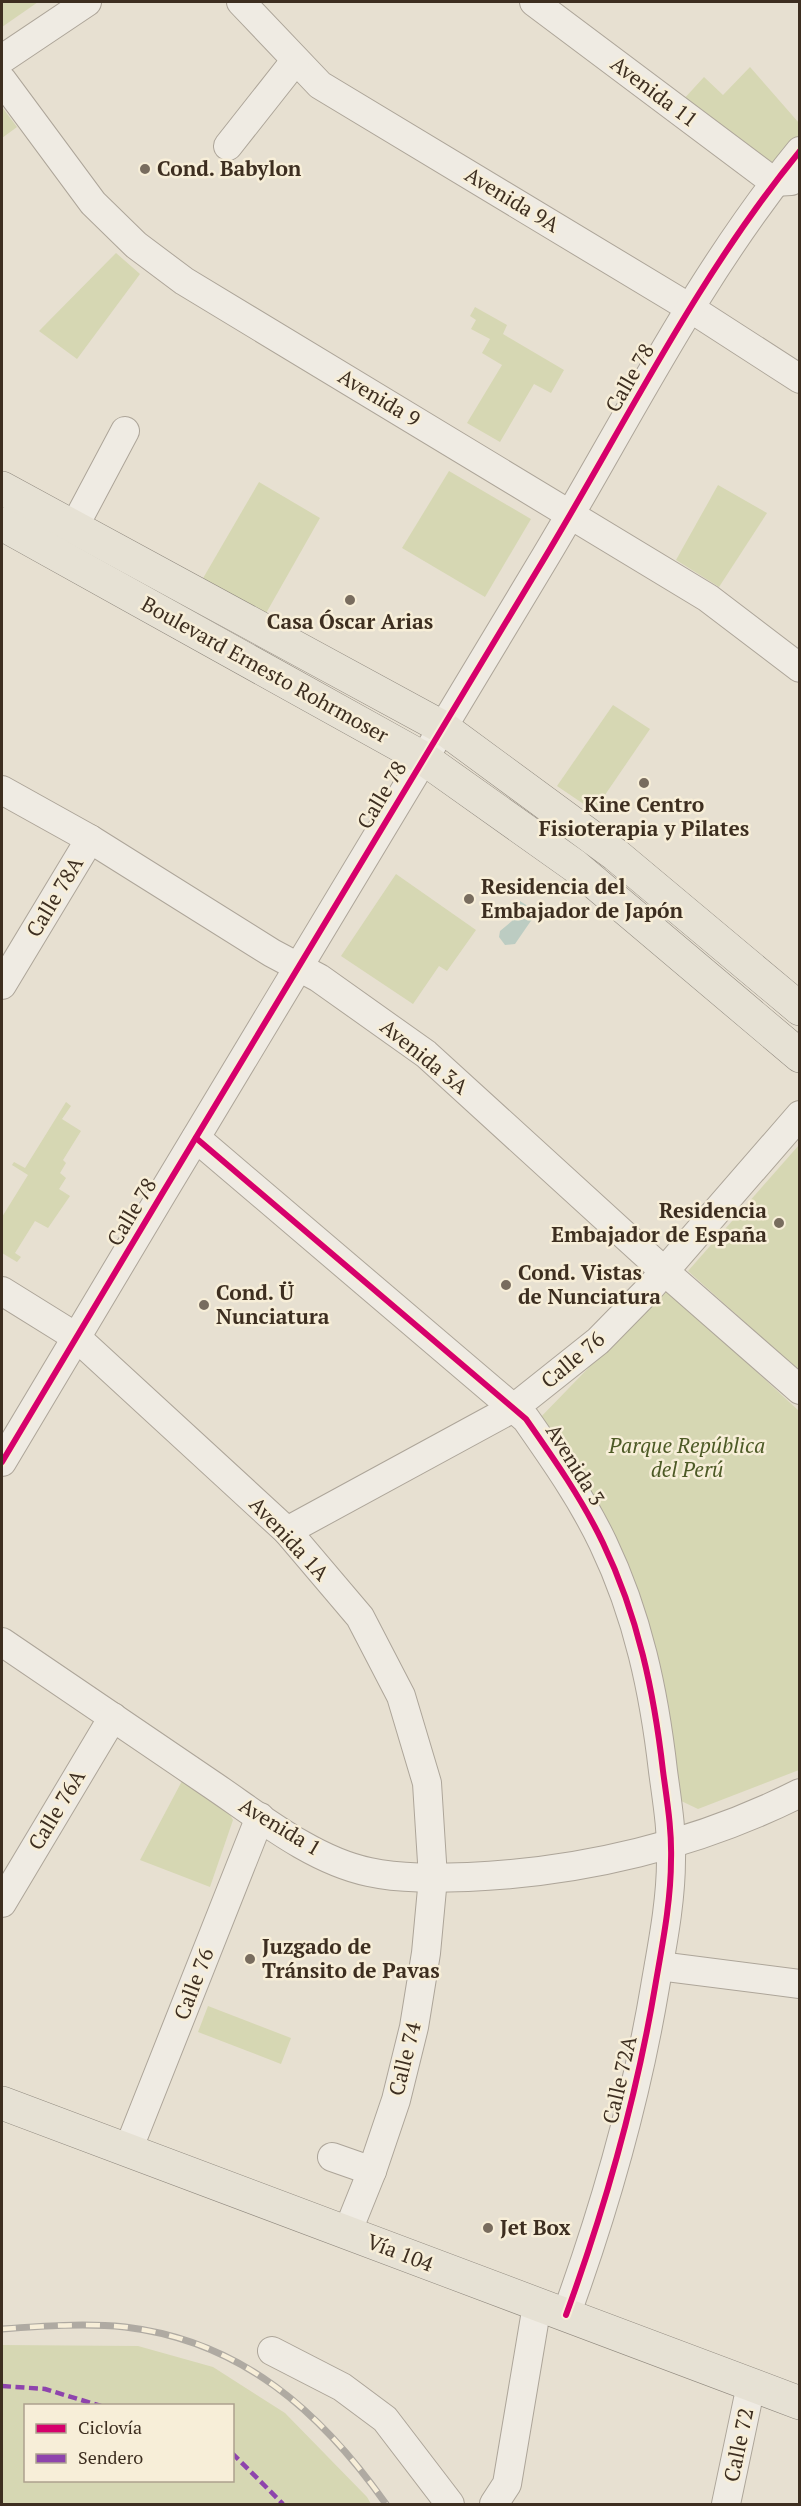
<svg xmlns="http://www.w3.org/2000/svg" width="801" height="2506" font-family="'PT Serif',serif">
<style>
.green{fill:#d6d7b3;fill-rule:evenodd}
.water{fill:#bcccc2}
.lines{fill:none;stroke-linecap:round;stroke-linejoin:round}
.minor-casing{stroke:#ada599;stroke-width:30}
.major-casing{stroke:#928b80;stroke-width:34}
.minor{stroke:#efebe3;stroke-width:28}
.major{stroke:#e6e1d4;stroke-width:33}
.rail-casing{stroke:#afaaa2;stroke-width:7}
.rail{stroke:#f7eed8;stroke-width:4.5;stroke-dasharray:14;stroke-linecap:butt}
.quiet{stroke:#8e44ad;stroke-width:4.5;stroke-dasharray:9 4.5;stroke-linecap:butt}
.cycleway-casing{stroke:#f7eed8;stroke-width:10}
.cycleway{stroke:#d6006c;stroke-width:6}
.poi-dot{fill:#786c5e;stroke:#f7eed8;stroke-width:2}
.labels{text-anchor:middle;stroke-width:5;stroke-linejoin:round;paint-order:stroke}
.street-label{font-size:21px;fill:#3d2e20;stroke:#f7eed8}
.poi-label{font-size:21px;font-weight:bold;fill:#3d2e20;stroke:#f7eed8;text-anchor:start}
.park-label{font-size:21px;font-style:italic;fill:#4d5a26;stroke:#f7eed8}
</style>
<rect width="100%" height="100%" fill="#e7e0d1"/>
<g class="green">
<polygon points="2,2 38,2 2,27"/>
<polygon points="750,67 799,123 799,136 772,164 682,101 704,77 723,95"/>
<polygon points="2,107 17,127 2,138"/>
<polygon points="116,253 140,274 77,359 39,331"/>
<polygon points="475,307 507,325 503,334 564,370 551,393 534,384 500,442 467,423 502,365 482,353 490,339 471,329 476,320 470,316"/>
<polygon points="449,471 531,519 485,597 402,548"/>
<polygon points="259,482 320,518 265,615 202,580"/>
<polygon points="718,485 767,513 719,587 676,560"/>
<polygon points="613,705 650,729 594,811 557,786"/>
<polygon points="396,874 476,930 447,971 439,966 413,1004 341,956"/>
<polygon points="66,1102 71,1106 62,1119 81,1131 63,1160 66,1163 60,1173 66,1178 59,1189 70,1196 48,1228 35,1221 15,1253 21,1257 17,1262 2,1253 2,1217 28,1175 12,1165 14,1162 25,1168"/>
<polygon points="799,1145 799,1371 688,1271"/>
<polygon points="666,1288 799,1411 799,1770 698,1809 677,1799 629,1591 535,1423"/>
<polygon points="182,1781 229,1813 233,1820 210,1887 140,1860"/>
<polygon points="208,2006 291,2038 281,2064 198,2032"/>
<path d="M2 2345 138 2346 213 2367 285 2413 367 2497 371 2504H2ZM26 2406H232V2480H26Z"/>
</g>
<polygon class="water" points="520,901 537,912 515,944 505,945 499,937 500,931 512,921 510,916"/>
<g class="lines">
<g class="minor-casing">
<g id="minor">
<polyline points="241,2 320,85 690,308 800,379"/>
<polyline points="534,2 774,182 791,181"/>
<polyline points="2,59 87,2"/>
<polyline points="2,80 93,203 136,245 184,281 708,598 800,668"/>
<polyline points="228,146 295,61"/>
<polyline points="74,527 125,431"/>
<polyline points="2,790 90,839 272,953 319,978 426,1054 664,1271 800,1390"/>
<polyline points="2,985 90,839"/>
<path d="M196 1138 526 1419C554 1459 582 1499 603 1543 638 1616 654 1692 663 1771 667 1801 672 1830 671 1860 671 1902 662 1946 655 1987 636 2100 605 2208 566 2315"/>
<polyline points="2,1291 76,1337 287,1531 360,1617 401,1696 427,1783 433,1878 426,1953 414,2027 396,2100 372,2171 347,2233"/>
<path d="M2 1462C180 1164 357 866 538 569 623 429 695 279 800 151"/>
<polyline points="287,1531 515,1407 598,1341 649,1289 800,1115"/>
<path d="M2 1642C70 1688 139 1735 208 1782 256 1814 311 1860 369 1872 401 1879 436 1878 468 1877 582 1872 697 1845 800 1793"/>
<polyline points="2,1903 113,1717"/>
<polyline points="659,1966 800,1984"/>
<polyline points="128,2150 260,1817"/>
<polyline points="332,2157 372,2171"/>
<polyline points="272,2351 342,2387 385,2419 450,2504"/>
<polyline points="494,2504 507,2484 537,2305"/>
<polyline points="726,2504 751,2385"/>
</g>
</g>
<g class="major-casing">
<g id="major">
<polyline points="2,488 442,727 616,855 800,1009"/>
<polyline points="2,524 423,758 575,866 800,1056"/>
<polyline points="2,2103 800,2403"/>
</g>
</g>
<use href="#minor" class="minor"/>
<use href="#major" class="major"/>
<g class="rail-casing">
<path id="rail" d="M2 2329C42 2326 85 2323 125 2327 242 2341 321 2412 386 2504"/>
</g>
<use href="#rail" class="rail"/>
<g class="quiet">
<polyline points="2,2386 45,2389 101,2406"/>
<polyline points="232,2453 283,2504"/>
</g>
<g class="cycleway-casing">
<g id="cycleway">
<path d="M196 1138 526 1419C554 1459 582 1499 603 1543 638 1616 654 1692 663 1771 667 1801 672 1830 671 1860 671 1902 662 1946 655 1987 636 2100 605 2208 566 2315"/>
<path d="M2 1462C180 1164 357 866 538 569 623 429 695 279 800 151"/>
</g>
</g>
<use href="#cycleway" class="cycleway"/>
</g>
<g class="poi-dot">
<circle cx="145" cy="169" r="6"/>
<circle cx="350" cy="600" r="6"/>
<circle cx="644" cy="783" r="6"/>
<circle cx="469" cy="899" r="6"/>
<circle cx="779" cy="1223" r="6"/>
<circle cx="506" cy="1285" r="6"/>
<circle cx="204" cy="1305" r="6"/>
<circle cx="250" cy="1959" r="6"/>
<circle cx="488" cy="2228" r="6"/>
</g>
<g class="labels">
<g class="street-label">
<text transform="translate(654 92) rotate(37)" y="7">Avenida 11</text>
<text transform="translate(512 200) rotate(31)" y="7">Avenida 9A</text>
<text transform="translate(630 378) rotate(-60)" y="7">Calle 78</text>
<text transform="translate(379 398) rotate(31)" y="7">Avenida 9</text>
<text transform="translate(265 670) rotate(29)" y="7">Boulevard Ernesto Rohrmoser</text>
<text transform="translate(382 795) rotate(-59)" y="7">Calle 78</text>
<text transform="translate(55 897) rotate(-59)" y="7">Calle 78A</text>
<text transform="translate(424 1057) rotate(39)" y="7">Avenida 3A</text>
<text transform="translate(132 1212) rotate(-59)" y="7">Calle 78</text>
<text transform="translate(573 1360) rotate(-40)" y="7">Calle 76</text>
<text transform="translate(575 1465) rotate(58)" y="7">Avenida 3</text>
<text transform="translate(289 1539) rotate(47)" y="7">Avenida 1A</text>
<text transform="translate(57 1810) rotate(-59)" y="7">Calle 76A</text>
<text transform="translate(280 1827) rotate(31)" y="7">Avenida 1</text>
<text transform="translate(194 1984) rotate(-69)" y="7">Calle 76</text>
<text transform="translate(405 2059) rotate(-76)" y="7">Calle 74</text>
<text transform="translate(620 2080) rotate(-77)" y="7">Calle 72A</text>
<text transform="translate(400 2253) rotate(21)" y="7">Vía 104</text>
<text transform="translate(739 2445) rotate(-78)" y="7">Calle 72</text>
</g>
<g class="poi-label">
<text x="157" y="176">Cond. Babylon</text>
<text x="350" y="629" text-anchor="middle">Casa Óscar Arias</text>
<text x="644" y="812" text-anchor="middle">Kine Centro<tspan x="644" dy="24">Fisioterapia y Pilates</tspan></text>
<text x="481" y="894">Residencia del<tspan x="481" dy="24">Embajador de Japón</tspan></text>
<text x="767" y="1218" text-anchor="end">Residencia<tspan x="767" dy="24">Embajador de España</tspan></text>
<text x="518" y="1280">Cond. Vistas<tspan x="518" dy="24">de Nunciatura</tspan></text>
<text x="216" y="1300">Cond. Ü<tspan x="216" dy="24">Nunciatura</tspan></text>
<text x="262" y="1954">Juzgado de<tspan x="262" dy="24">Tránsito de Pavas</tspan></text>
<text x="500" y="2235">Jet Box</text>
</g>
<g class="park-label">
<text x="687" y="1453">Parque República<tspan x="687" dy="24">del Perú</tspan></text>
</g>
</g>
<rect width="801" height="2506" fill="none" stroke="#3d2e20" stroke-width="6"/>
<rect x="24" y="2404" width="210" height="78" fill="#f7eed8" stroke="#ada18e" stroke-width="1.5"/>
<rect x="36" y="2424" width="30" height="9" fill="#d6006c" stroke="#ada18e" stroke-width="1.5"/>
<text x="78" y="2434" font-size="18" fill="#3d2e20">Ciclovía</text>
<rect x="36" y="2454" width="30" height="9" fill="#8e44ad" stroke="#ada18e" stroke-width="1.5"/>
<text x="78" y="2464" font-size="18" fill="#3d2e20">Sendero</text>
</svg>
